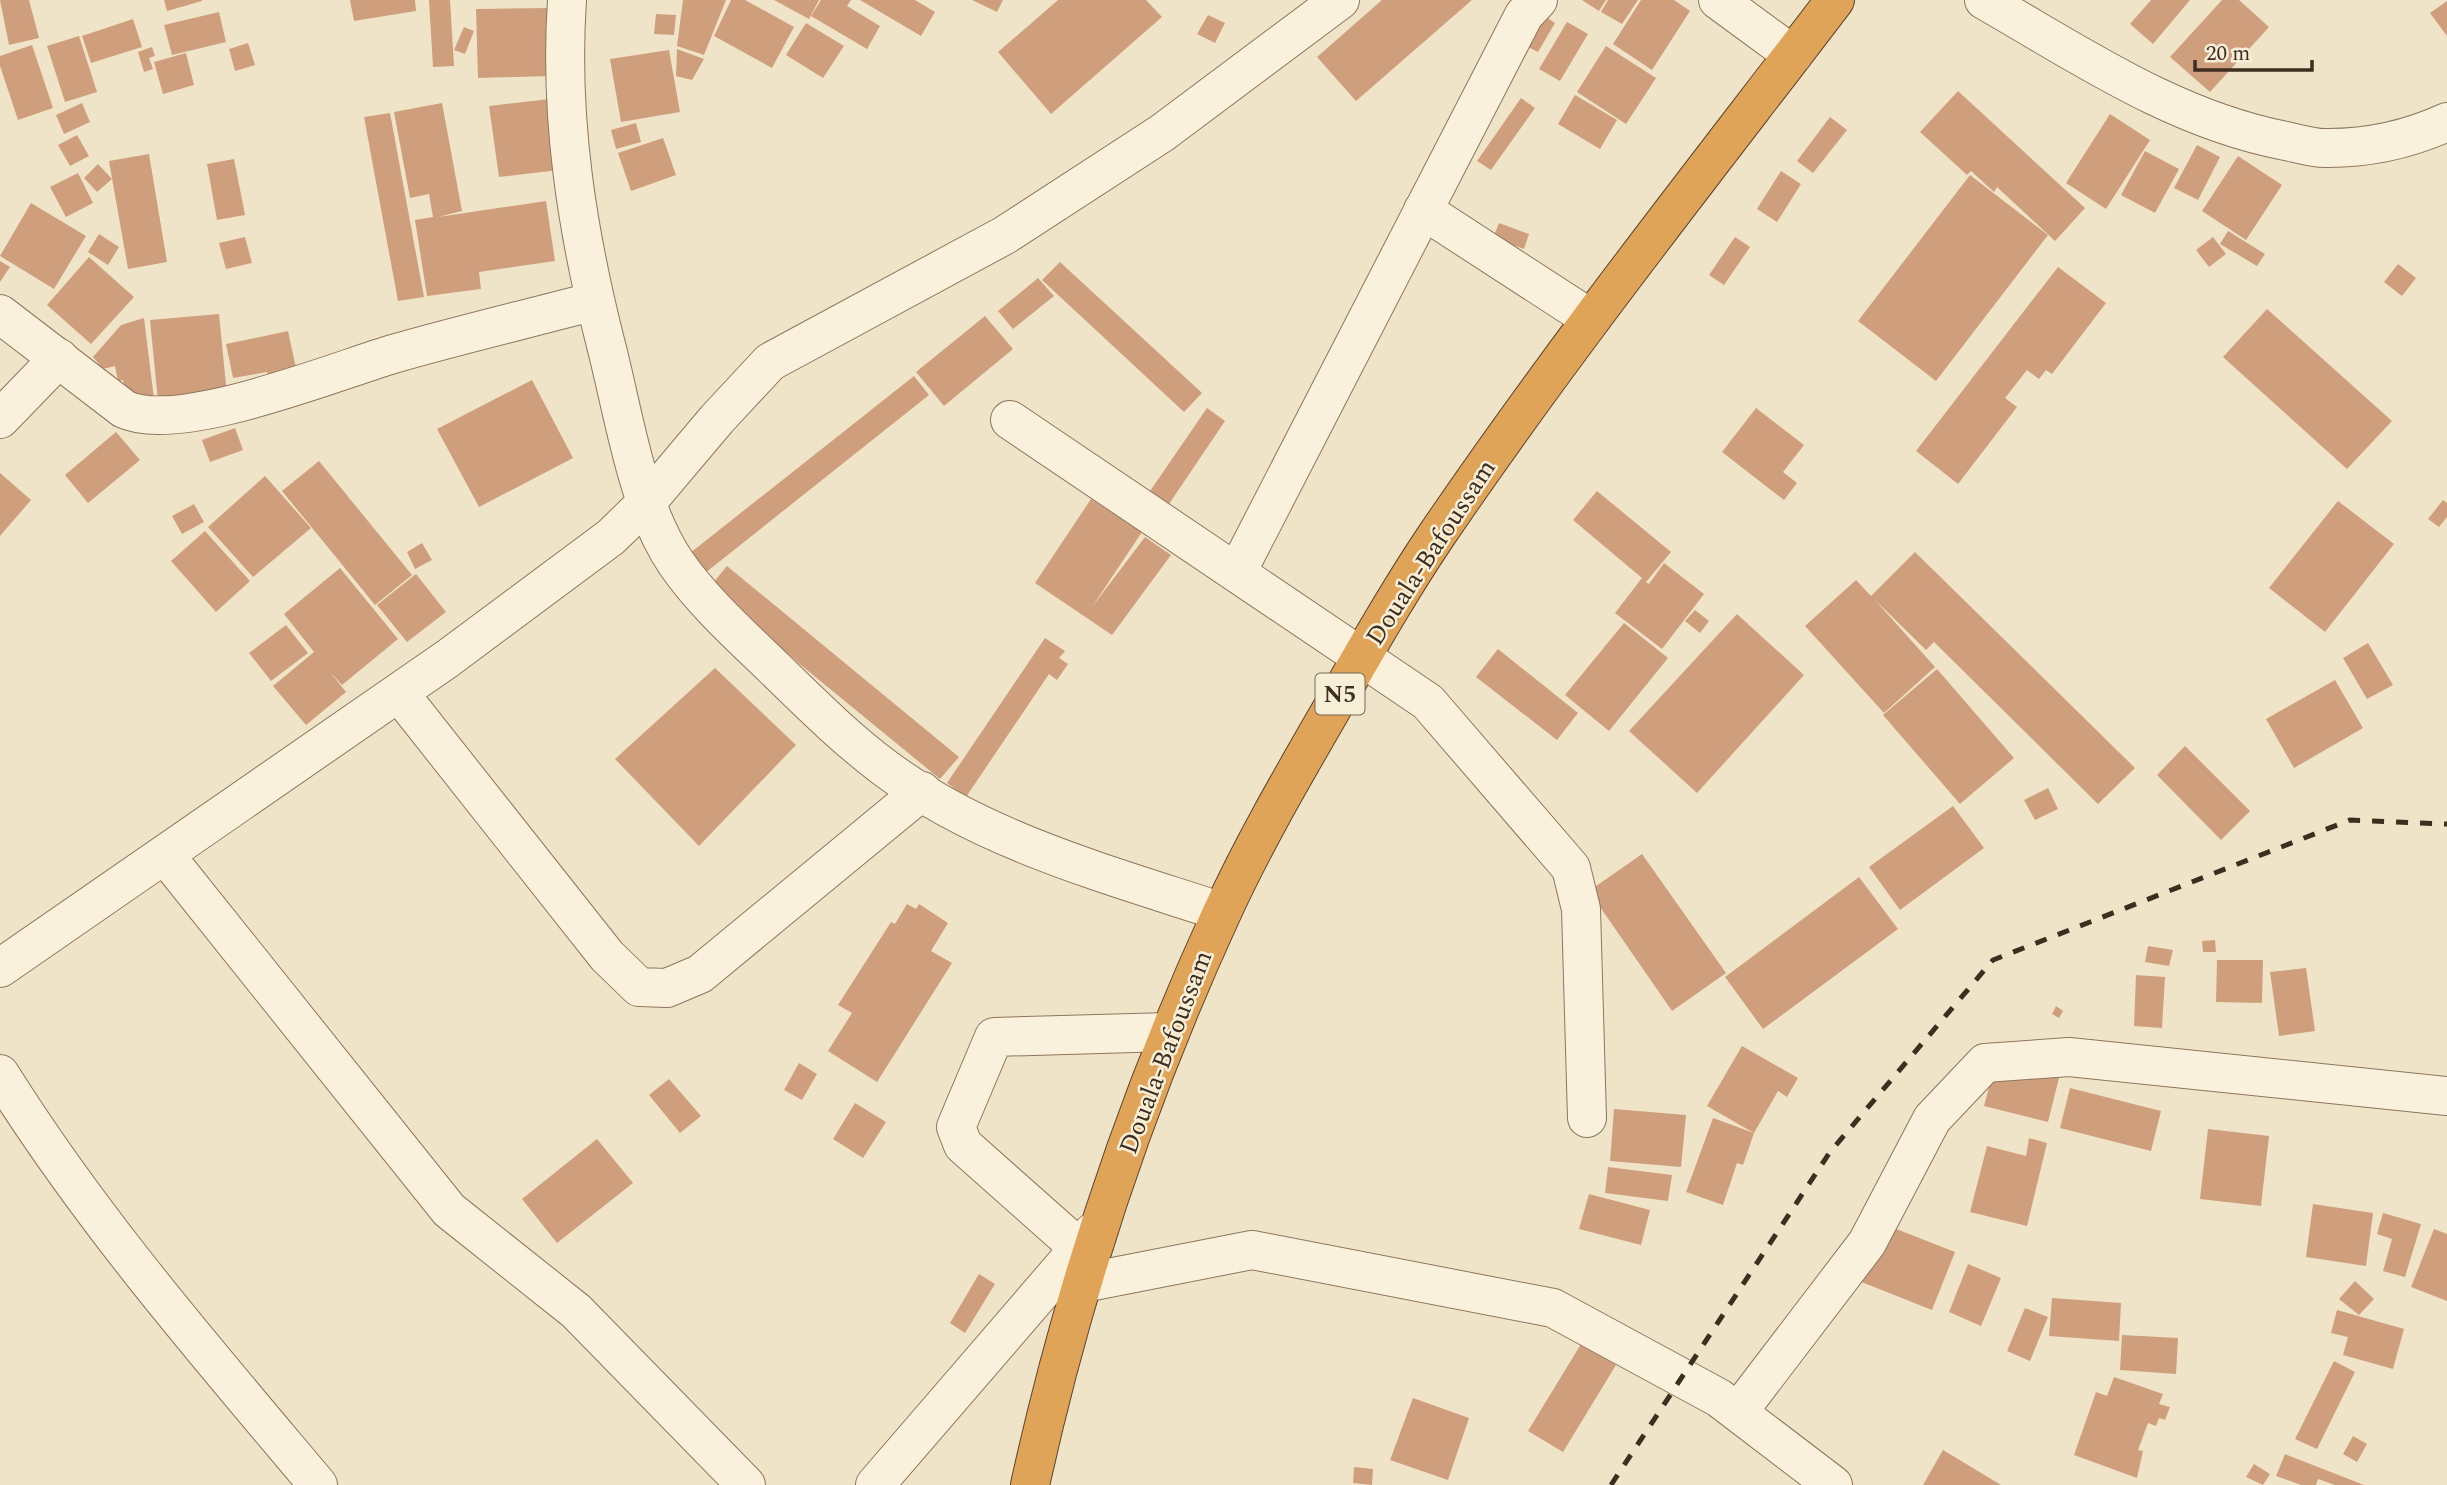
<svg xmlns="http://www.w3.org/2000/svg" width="2447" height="1485" font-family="Spectral,serif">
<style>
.building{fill:#cf9f7d}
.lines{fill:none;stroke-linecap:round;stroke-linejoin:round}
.minor-casing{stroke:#8d765c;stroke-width:40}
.highway-casing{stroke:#5b4430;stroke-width:40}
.minor{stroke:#faf1dc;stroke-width:38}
.highway{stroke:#e0a458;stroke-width:38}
.rail{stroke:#3d2e20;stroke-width:5;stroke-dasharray:12 12;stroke-linecap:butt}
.labels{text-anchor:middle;stroke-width:5;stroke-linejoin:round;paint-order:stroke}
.shield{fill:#f7eed8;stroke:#756857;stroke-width:2}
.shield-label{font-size:24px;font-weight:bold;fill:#3d2e20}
.street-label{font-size:26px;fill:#3d2e20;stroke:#f7eed8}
</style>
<rect width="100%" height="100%" fill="#f0e4c8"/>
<g class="building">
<polygon points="0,0 29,0 39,38 9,45"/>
<polygon points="164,0 202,0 202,1 167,11"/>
<polygon points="350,0 415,0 416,11 354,21"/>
<polygon points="429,0 450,0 454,66 433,67"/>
<polygon points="683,0 726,0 704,55 677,46"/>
<polygon points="731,0 745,0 794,27 772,68 714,36"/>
<polygon points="774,0 819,0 809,19"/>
<polygon points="821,0 851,0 847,6 880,26 867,49 811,16"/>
<polygon points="860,0 915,0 935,12 921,36"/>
<polygon points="972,0 1003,0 997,12"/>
<polygon points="1058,0 1146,0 1162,17 1051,114 998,52"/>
<polygon points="1382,0 1472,0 1356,101 1317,57"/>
<polygon points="1582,0 1606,0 1599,11"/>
<polygon points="1608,0 1638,0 1622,24 1601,12"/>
<polygon points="1641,0 1674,0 1690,11 1652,70 1613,44"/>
<polygon points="2151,0 2190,0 2153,44 2130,24"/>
<polygon points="2222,0 2239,0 2269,27 2210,92 2170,57"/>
<polygon points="2447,1 2447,36 2430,13"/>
<polygon points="549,8 551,76 478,78 476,9"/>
<polygon points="219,12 226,42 172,55 164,25"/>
<polygon points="656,14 676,15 674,35 654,34"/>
<polygon points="1208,15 1225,23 1215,43 1197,34"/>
<polygon points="1546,17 1555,23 1538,52 1528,47"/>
<polygon points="133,19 142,47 91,63 82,36"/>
<polygon points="1567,22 1588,34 1560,81 1539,69"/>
<polygon points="806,23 844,46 823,78 786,55"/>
<polygon points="464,27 474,31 465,54 454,50"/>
<polygon points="79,36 97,92 65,102 47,46"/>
<polygon points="248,43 255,65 235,71 229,49"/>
<polygon points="32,45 53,108 18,120 0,66 0,56"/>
<polygon points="1606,46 1656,78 1626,124 1577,92"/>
<polygon points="152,47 155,56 149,58 153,69 144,72 138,52"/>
<polygon points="677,49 704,59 692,80 676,76"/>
<polygon points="669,50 680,112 621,122 610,59"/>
<polygon points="186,53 194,85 163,94 154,62"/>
<polygon points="1958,91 2085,208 2055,241 1997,187 1994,192 1971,171 1967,175 1920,132"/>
<polygon points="1575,95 1617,120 1600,149 1558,124"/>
<polygon points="1521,98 1535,108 1491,170 1477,161"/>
<polygon points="550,99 559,170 499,177 489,106"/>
<polygon points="82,103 90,122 64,134 56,115"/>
<polygon points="442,103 462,211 438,217 546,201 555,261 479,272 481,289 427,296 415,220 433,217 429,194 410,198 394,112"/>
<polygon points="390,113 424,297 398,301 364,117"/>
<polygon points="2110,114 2150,140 2106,209 2066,183"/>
<polygon points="1830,117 1847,130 1813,173 1797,161"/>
<polygon points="636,123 641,142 616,149 611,130"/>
<polygon points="77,135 89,156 70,166 58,145"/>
<polygon points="663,138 676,175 631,191 618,153"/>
<polygon points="2197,145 2220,157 2198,200 2174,188"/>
<polygon points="2145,151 2179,169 2155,213 2121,195"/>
<polygon points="149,154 167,262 128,269 109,161"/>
<polygon points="2238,156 2282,185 2246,240 2202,211"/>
<polygon points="234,159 245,215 217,220 207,164"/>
<polygon points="98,164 112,179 97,192 84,178"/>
<polygon points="1781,171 1801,184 1777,222 1757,209"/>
<polygon points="78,173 93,203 66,217 50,187"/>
<polygon points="1970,175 2048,235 1936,381 1858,321"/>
<polygon points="31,203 86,236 54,289 0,256"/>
<polygon points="1499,223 1529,234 1524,249 1493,238"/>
<polygon points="2228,231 2265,254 2257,266 2220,244"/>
<polygon points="99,234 119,247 108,265 88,252"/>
<polygon points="245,237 252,263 226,269 219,243"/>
<polygon points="1735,237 1750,247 1724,285 1709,275"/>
<polygon points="2213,237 2226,254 2209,267 2196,250"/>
<polygon points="89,257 134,297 91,344 47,305"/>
<polygon points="0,261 10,267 0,282"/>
<polygon points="1060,262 1202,393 1184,412 1042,280"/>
<polygon points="2398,264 2416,278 2402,296 2384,282"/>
<polygon points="2058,267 2106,303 2052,374 2046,370 2039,379 2027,370 2005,398 2017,407 1958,484 1916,451"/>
<polygon points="1038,278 1054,296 1013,329 998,311"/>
<polygon points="2267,309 2392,421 2347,469 2223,357"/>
<polygon points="219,314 227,395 158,401 150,320"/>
<polygon points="985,316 1013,349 944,406 916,372"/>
<polygon points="144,318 154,399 126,402 123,380 118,381 115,366 103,369 93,357 121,325"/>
<polygon points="288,331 298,377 269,382 267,372 233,378 226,344"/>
<polygon points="914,376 929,395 700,577 685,557"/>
<polygon points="532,380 573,458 479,507 437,429"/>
<polygon points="1207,408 1225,421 1167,507 1148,494"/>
<polygon points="1756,408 1804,445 1783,472 1797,483 1784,500 1722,452"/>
<polygon points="235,428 243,450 210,462 202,440"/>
<polygon points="116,432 140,460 88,503 65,475"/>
<polygon points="319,461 412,575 375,605 282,491"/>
<polygon points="0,473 31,500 0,536"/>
<polygon points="265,476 311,528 253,577 208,527"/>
<polygon points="1597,491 1671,552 1646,582 1649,584 1664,563 1704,594 1662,649 1615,613 1642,578 1573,520"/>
<polygon points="1091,499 1142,532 1092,607 1145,537 1171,555 1112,635 1035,583"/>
<polygon points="2443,500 2447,503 2447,517 2439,527 2428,519"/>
<polygon points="2338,501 2394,544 2325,632 2269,588"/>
<polygon points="194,504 204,522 182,534 172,516"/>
<polygon points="205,531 250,581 216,612 171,561"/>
<polygon points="422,543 432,560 415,569 407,552"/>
<polygon points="1915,552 2135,768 2098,804 1934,642 1926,650 1875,600 1935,667 1884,713 1805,626 1856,580 1871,596"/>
<polygon points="727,566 959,757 940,779 708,589"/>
<polygon points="340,568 398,639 342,685 330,672 346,692 306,725 273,686 314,652 284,614"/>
<polygon points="416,574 446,612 407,642 377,605"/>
<polygon points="1695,610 1709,621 1700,633 1685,621"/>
<polygon points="1737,614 1804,675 1697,793 1629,731"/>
<polygon points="1624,623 1668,658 1609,731 1565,695"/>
<polygon points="286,625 308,653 271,681 249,653"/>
<polygon points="1045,638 1065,651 1059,658 1068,664 1057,680 1049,674 966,797 947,783"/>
<polygon points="2368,643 2393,685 2367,699 2343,658"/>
<polygon points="1498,649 1578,713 1557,740 1476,677"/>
<polygon points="715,668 796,745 699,846 615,759"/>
<polygon points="1937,669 2014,758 1960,804 1883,715"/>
<polygon points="2335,680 2363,728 2294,768 2266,719"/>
<polygon points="2185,746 2250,811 2221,840 2157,775"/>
<polygon points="2048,788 2058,809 2035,820 2024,800"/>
<polygon points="1953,806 1984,848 1900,910 1869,867"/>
<polygon points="1642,854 1726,973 1672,1011 1589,891"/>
<polygon points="1859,877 1898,929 1763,1029 1725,977"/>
<polygon points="907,904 916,909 919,904 948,923 931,951 952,963 877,1082 828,1051 852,1013 838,1005 891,922 895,924"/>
<polygon points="2215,940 2216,952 2203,952 2202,941"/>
<polygon points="2148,946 2173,950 2169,966 2145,962"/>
<polygon points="2217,960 2263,960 2262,1003 2216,1002"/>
<polygon points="2306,968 2315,1031 2279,1036 2270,972"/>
<polygon points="2136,975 2165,977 2162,1028 2134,1026"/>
<polygon points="2056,1006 2063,1011 2059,1018 2052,1014"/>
<polygon points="1742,1046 1798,1078 1787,1097 1778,1091 1754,1133 1707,1106"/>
<polygon points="1998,1054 2061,1070 2048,1122 1984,1106"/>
<polygon points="799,1063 817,1074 802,1100 784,1090"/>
<polygon points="669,1079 701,1116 680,1133 649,1095"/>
<polygon points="2070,1088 2161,1111 2151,1151 2060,1128"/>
<polygon points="855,1103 886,1122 863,1158 833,1139"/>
<polygon points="1614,1109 1686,1115 1681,1167 1610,1161"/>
<polygon points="1713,1118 1754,1133 1743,1165 1737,1163 1723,1205 1686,1192"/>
<polygon points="2208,1129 2269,1136 2261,1206 2200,1199"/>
<polygon points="2029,1138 2047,1143 2027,1226 1970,1212 1987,1146 2026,1156"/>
<polygon points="597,1139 633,1183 557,1243 522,1199"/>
<polygon points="1608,1167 1672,1175 1668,1201 1605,1193"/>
<polygon points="1589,1194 1650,1210 1641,1245 1579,1229"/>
<polygon points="2313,1204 2373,1213 2366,1266 2306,1257"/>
<polygon points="2383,1213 2421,1224 2405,1277 2383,1271 2392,1239 2377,1234"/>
<polygon points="1881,1223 1955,1252 1932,1310 1859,1281"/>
<polygon points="2434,1229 2447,1234 2447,1301 2411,1287"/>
<polygon points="1968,1264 2001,1278 1981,1326 1949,1312"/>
<polygon points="979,1274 995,1284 965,1333 950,1323"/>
<polygon points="2355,1281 2374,1299 2359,1315 2339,1299"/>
<polygon points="2052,1298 2121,1303 2119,1341 2049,1336"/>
<polygon points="2025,1308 2048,1317 2030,1361 2007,1351"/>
<polygon points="2337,1310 2404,1329 2393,1369 2343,1355 2348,1337 2331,1333"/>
<polygon points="2122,1335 2178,1338 2176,1374 2120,1370"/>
<polygon points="1581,1344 1616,1365 1563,1452 1528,1431"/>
<polygon points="2334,1361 2355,1372 2317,1449 2295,1439"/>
<polygon points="2114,1377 2163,1394 2159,1404 2170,1407 2165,1420 2159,1418 2156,1426 2148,1423 2138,1450 2143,1451 2137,1478 2074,1455 2096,1392 2107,1396"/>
<polygon points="1413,1398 1469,1418 1448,1480 1390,1460"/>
<polygon points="2353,1436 2367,1444 2357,1462 2343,1454"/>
<polygon points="1943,1450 2001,1485 1923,1485"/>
<polygon points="2285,1454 2364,1485 2335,1485 2318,1479 2316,1485 2301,1485 2276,1476"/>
<polygon points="2254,1464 2270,1474 2263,1485 2246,1477"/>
<polygon points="1354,1467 1373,1469 1372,1485 1353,1483"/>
</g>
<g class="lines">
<g class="minor-casing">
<g id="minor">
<path d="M567 0C559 118 577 231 606 345 624 414 636 504 676 563 703 602 740 635 774 668 810 703 845 738 885 768 983 841 1107 874 1222 912"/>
<polyline points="1718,0 1793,55"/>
<path d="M1984 0C2080 55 2175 120 2286 141 2300 144 2315 149 2328 148 2369 148 2410 139 2447 122"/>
<polyline points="1423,210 1591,319"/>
<path d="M0 314 124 409C178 435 333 372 393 354 459 335 527 319 595 301"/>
<polyline points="0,419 59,358"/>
<polyline points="1010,420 1428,702 1571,868 1581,909 1587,1118"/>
<polyline points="1237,572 1524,15 1538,0"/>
<polyline points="399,693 607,956 639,987 667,988 700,974 922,791"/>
<polyline points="165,855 449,1210 576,1311 746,1485"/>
<polyline points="0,968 447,659 611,537 647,502 717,419 770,362 1005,235 1162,133 1340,0"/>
<path d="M0 1074C92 1221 207 1353 318 1485"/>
<polyline points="1079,1248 963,1145 956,1127 994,1037 1169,1032"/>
<polyline points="1083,1283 1252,1250 1553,1308 1719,1398 1833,1485"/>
<polyline points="1738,1412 1867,1243 1932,1119 1985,1063 2069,1057 2447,1096"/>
<polyline points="875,1485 1093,1232"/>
</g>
</g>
<g class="highway-casing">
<path id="highway" d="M1030 1485C1073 1290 1137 1098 1220 917 1254 842 1297 769 1338 698 1369 644 1401 588 1436 536 1561 352 1700 177 1835 0"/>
</g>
<use href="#minor" class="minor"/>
<use href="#highway" class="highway"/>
<polyline class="rail" points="1611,1485 1830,1152 1993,960 2350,820 2447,824"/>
</g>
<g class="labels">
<rect class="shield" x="1315.5" y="673.5" width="49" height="41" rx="5"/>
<g class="shield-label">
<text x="1340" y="702">N5</text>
</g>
<g class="street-label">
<text transform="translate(1430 552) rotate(-57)" y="9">Douala-Bafoussam</text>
<text transform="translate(1165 1052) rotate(-69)" y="9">Douala-Bafoussam</text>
</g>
</g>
<path d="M2195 60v10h117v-10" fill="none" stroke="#3d2e20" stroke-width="3.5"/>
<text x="2206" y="60" font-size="21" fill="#3d2e20" stroke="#f7eed8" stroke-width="5" paint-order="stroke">20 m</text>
</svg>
